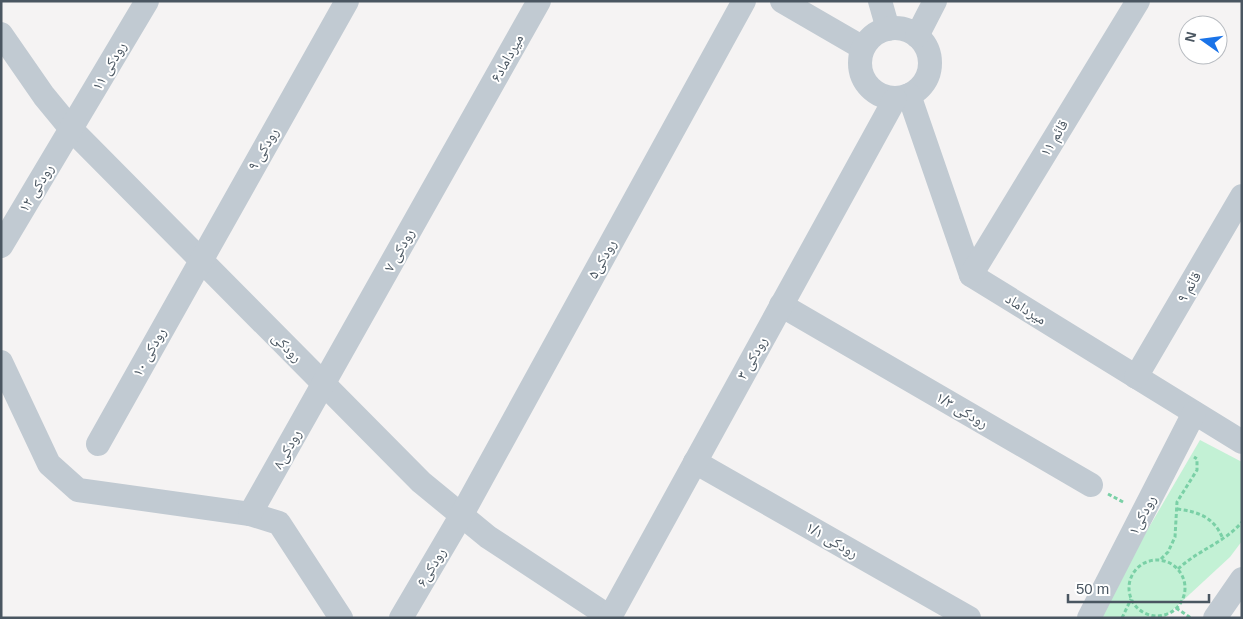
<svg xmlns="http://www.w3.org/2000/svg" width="1243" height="619" font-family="Arial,'Noto Naskh Arabic',sans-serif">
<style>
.green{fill:#c3f1d5}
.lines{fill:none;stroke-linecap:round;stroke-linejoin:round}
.path{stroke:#7ad0a6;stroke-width:3;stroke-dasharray:4 2.5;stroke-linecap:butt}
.minor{stroke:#c1cad2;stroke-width:24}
.labels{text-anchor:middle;stroke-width:4;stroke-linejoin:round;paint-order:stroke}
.street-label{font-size:15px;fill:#4a5661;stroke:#fff}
</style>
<rect width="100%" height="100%" fill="#f5f3f3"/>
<polygon class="green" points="1200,440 1242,462 1242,541 1230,557 1164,618 1096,618"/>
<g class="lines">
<g class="path">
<polyline points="1108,494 1125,503"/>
<path d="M1177 509C1199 512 1214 517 1223 539"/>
<polyline points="1161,559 1168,552 1175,537 1177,502 1197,470 1197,459 1194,457"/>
<circle cx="1157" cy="588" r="28"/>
<path d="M1178 569C1198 550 1224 543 1242 522"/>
<polyline points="1176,608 1191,618"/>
<polyline points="1122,618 1131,599"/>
</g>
<g class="minor">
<polyline points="782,1 863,48"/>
<polyline points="880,1 888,29"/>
<circle cx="895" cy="63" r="35"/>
<polyline points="1,34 44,96 72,130 421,482 488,537 611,618"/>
<polyline points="917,36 935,1"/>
<polyline points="909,95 971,275 1242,442"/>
<polyline points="1,246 147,1"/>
<polyline points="971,275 1138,1"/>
<polyline points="781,305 1091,485"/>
<polyline points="1,362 49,464 78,490 250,514 279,523 341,618"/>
<polyline points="1136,377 1242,196"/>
<polyline points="98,444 347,1"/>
<polyline points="695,462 969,618"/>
<polyline points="250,514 539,1"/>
<polyline points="610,617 895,99"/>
<polyline points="401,618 461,516 744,1"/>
<polyline points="1089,618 1194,413"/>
<polyline points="1215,618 1242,579"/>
</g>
</g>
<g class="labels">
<g class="street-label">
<text transform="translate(507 58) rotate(-61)" y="5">میرداماد۶</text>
<text transform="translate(109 66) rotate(-60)" y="5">رودکی ۱۱</text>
<text transform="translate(1054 138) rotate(-59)" y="5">قائم ۱۱</text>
<text transform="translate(263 149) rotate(-60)" y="5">رودکی ۹</text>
<text transform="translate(36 188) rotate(-59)" y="5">رودکی ۱۲</text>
<text transform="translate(399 250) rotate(-61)" y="5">رودکی ۷</text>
<text transform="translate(602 259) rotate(-61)" y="5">رودکی۵</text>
<text transform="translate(1189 287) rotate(-60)" y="5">قائم ۹</text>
<text transform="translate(1026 309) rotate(32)" y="5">میرداماد</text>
<text transform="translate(287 347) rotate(45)" y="5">رودکی</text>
<text transform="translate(149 352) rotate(-61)" y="5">رودکی ۱۰</text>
<text transform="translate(752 358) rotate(-61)" y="5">رودکی ۳</text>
<text transform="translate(962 410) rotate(30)" y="5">رودکی ۱/۳</text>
<text transform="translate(287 449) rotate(-61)" y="5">رودکی۸</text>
<text transform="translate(1142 515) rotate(-63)" y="5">رودکی۱</text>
<text transform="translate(832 540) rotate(30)" y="5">رودکی ۱/۱</text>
<text transform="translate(431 567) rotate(-59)" y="5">رودکی۶</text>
</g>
</g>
<rect width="1243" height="619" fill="none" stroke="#4a5661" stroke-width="5"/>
<g transform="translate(1203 40) rotate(284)"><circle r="24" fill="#ffffff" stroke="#b7bbc0"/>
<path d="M0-4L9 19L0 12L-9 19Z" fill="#1a73e8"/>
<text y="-8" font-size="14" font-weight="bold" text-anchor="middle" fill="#4a5661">N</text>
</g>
<path d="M1068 594v8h141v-8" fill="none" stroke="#4a5661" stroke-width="2.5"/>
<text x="1076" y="594" font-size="15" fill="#4a5661" stroke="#ffffff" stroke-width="4" paint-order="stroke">50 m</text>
</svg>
